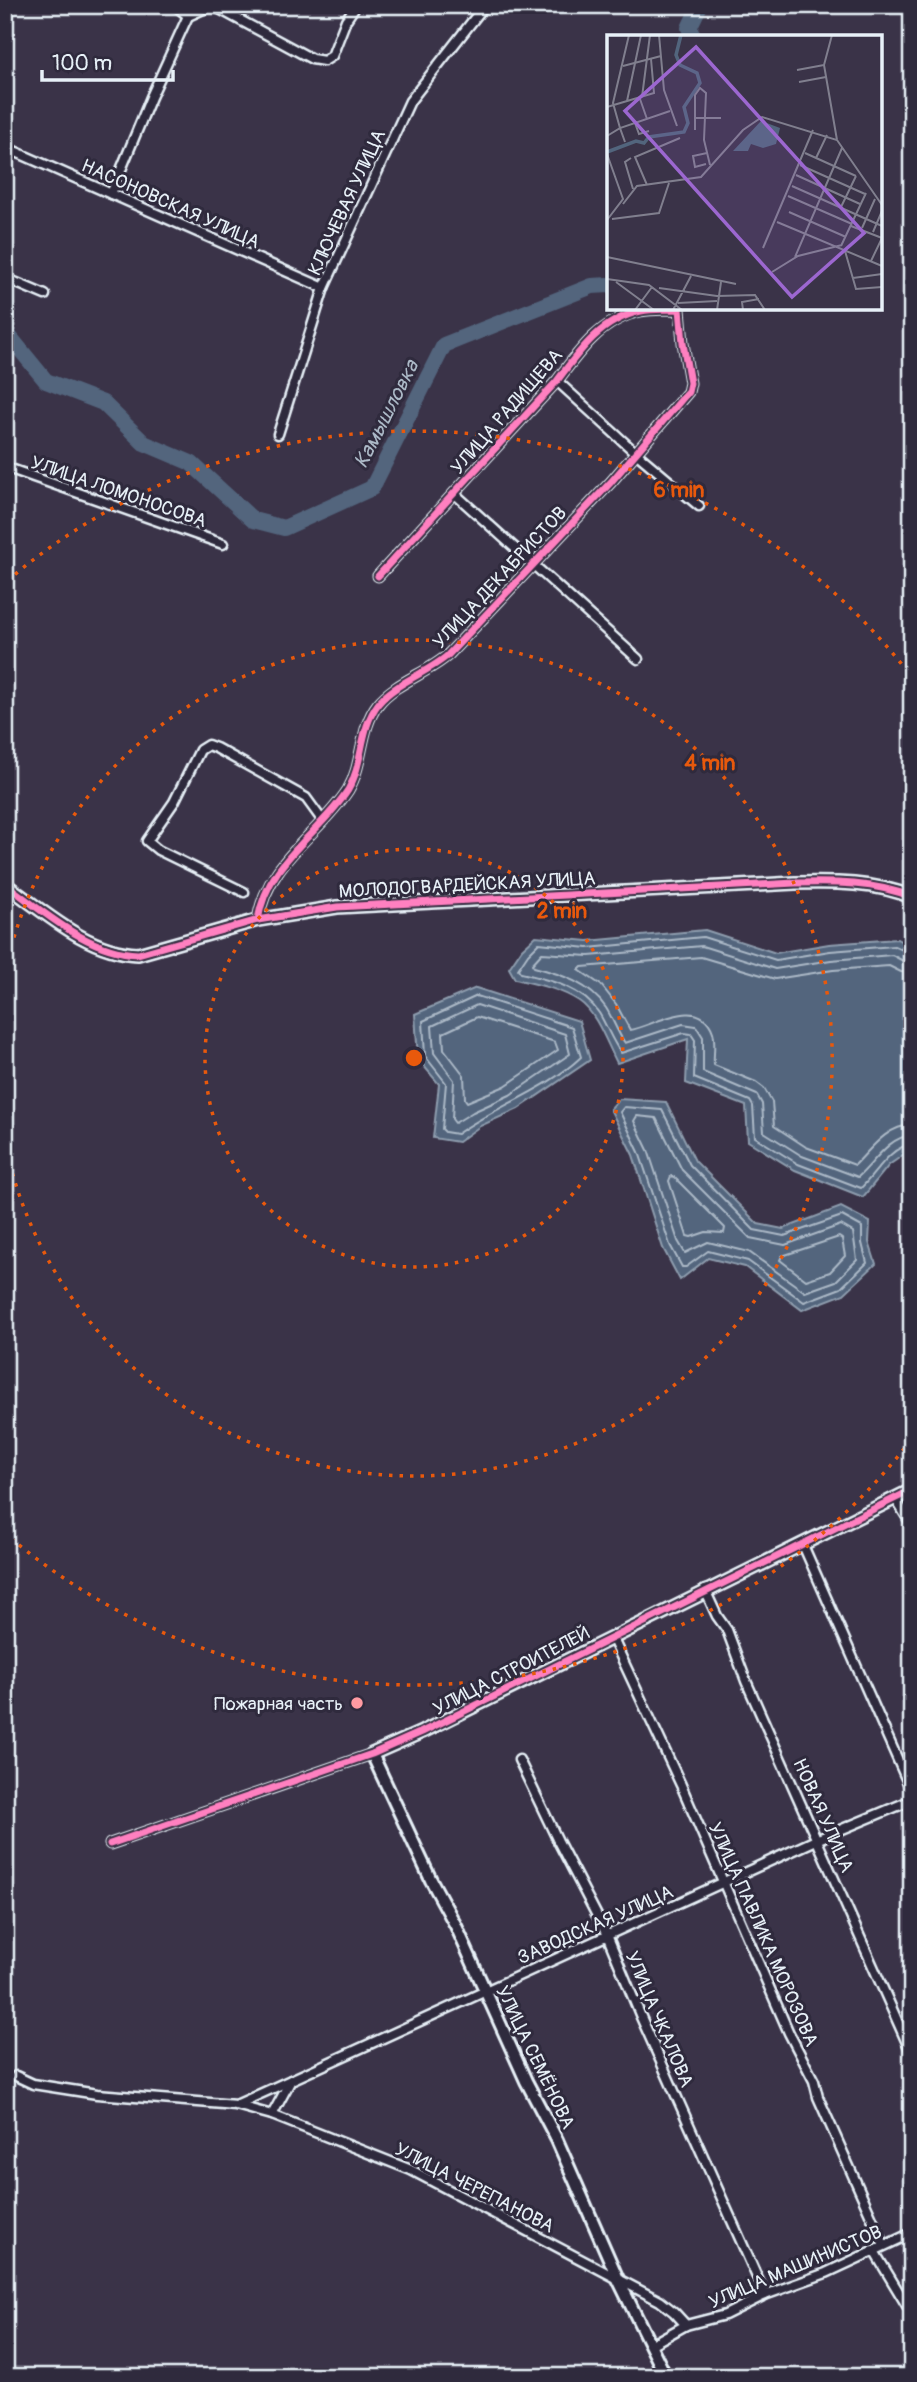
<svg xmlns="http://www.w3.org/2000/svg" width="917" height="2382" font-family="Pangolin,sans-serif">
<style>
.water{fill:#52657d;stroke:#8e9dae;stroke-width:2}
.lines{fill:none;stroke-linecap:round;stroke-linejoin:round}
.shore{stroke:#acb9c7;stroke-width:2}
.river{stroke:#52657d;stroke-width:16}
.street-casing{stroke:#e8f1f8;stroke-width:13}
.secondary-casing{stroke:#e8f1f8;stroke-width:16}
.street{stroke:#2f2a3d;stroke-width:8}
.secondary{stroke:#2f2a3d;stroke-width:10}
.cycleway-casing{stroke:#2f2a3d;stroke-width:11}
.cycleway{stroke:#ff80c0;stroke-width:7}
.ring{fill:none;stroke:#e8590c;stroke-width:3.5;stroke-dasharray:3.5 7}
.poi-dot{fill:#ff9aa2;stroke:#2f2a3d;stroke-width:2.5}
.labels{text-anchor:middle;stroke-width:6;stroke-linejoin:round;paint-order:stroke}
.street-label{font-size:19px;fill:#e8f1f8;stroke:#2f2a3d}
.poi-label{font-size:19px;fill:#e8f1f8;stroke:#2f2a3d;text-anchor:end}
.water-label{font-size:21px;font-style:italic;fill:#acb9c7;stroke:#2f2a3d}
.inset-river{fill:none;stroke:#52657d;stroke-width:3.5}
.inset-road{fill:none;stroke:#807f8e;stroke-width:2}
.view{fill:#9c67d0;fill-opacity:0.15;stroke:#9c67d0;stroke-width:3.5}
.inset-edge{fill:none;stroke:#e8f1f8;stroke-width:3.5}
.centre{fill:#e8590c;stroke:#2f2a3d;stroke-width:3.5}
.ring-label{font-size:21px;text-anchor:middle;font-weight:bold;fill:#e8590c;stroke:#2f2a3d;stroke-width:6;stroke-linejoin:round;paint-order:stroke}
</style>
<rect width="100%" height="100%" fill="#3a3348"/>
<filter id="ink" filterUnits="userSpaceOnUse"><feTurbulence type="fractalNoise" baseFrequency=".0143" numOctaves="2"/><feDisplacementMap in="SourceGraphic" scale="14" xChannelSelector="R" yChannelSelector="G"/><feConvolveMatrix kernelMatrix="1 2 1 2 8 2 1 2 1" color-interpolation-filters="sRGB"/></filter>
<g filter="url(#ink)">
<g class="water">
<path d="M705 930 776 953 829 944 897 939 912 948V1149L889 1165 863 1197 795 1170 748 1141 746 1106 686 1083 688 1039 617 1063C607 1044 597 1013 579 1001 561 989 536 984 515 979L509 968 522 949 536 936 588 941Z"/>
<polygon points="476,988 579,1021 590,1060 518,1109 480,1126 458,1142 433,1138 439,1084 418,1059 415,1014"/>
<polygon points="619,1099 666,1102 695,1161 758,1224 783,1229 841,1207 870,1222 869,1242 876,1264 844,1294 802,1310 745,1267 708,1258 680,1280 663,1248 633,1155 610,1109"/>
</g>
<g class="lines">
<g class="shore">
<path d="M912 954 894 946 830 951 776 960 703 937 588 948 539 943 528 954 518 969 521 973C549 980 582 987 599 1013 607 1026 612 1041 621 1053L684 1033 691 1034 695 1040 694 1078 750 1101 753 1106 755 1137 798 1164 861 1188C876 1174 889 1147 912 1144"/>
<path d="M912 962H905L892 955 831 960 775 969 702 946 589 956 542 953 532 964 534 967C561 974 590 984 606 1008 613 1019 617 1032 625 1043L683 1024 696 1026 703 1037V1072L757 1095 762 1104 764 1132 802 1156 858 1177C874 1163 888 1137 912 1135"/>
<path d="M912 973 901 972 889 966 833 970 775 979 701 957 582 967 579 970 601 985 616 1004 630 1030C654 1026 700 994 713 1032 716 1043 713 1055 714 1065L756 1082 764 1088 772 1102 774 1126 806 1147 855 1165C871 1149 886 1126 912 1125"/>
<path d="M477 996 572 1027 581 1057C545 1091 496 1106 457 1134L445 1132 442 1129 446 1083 425 1056 423 1021Z"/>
<polygon points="477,1005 565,1034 570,1054 510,1095 473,1112 455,1123 452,1119 454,1080 434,1053 432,1026"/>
<polygon points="477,1017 555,1042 558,1050 505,1086 467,1102 465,1099 464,1075 444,1049 443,1033"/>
<polygon points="624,1107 662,1110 690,1165 754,1230 784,1236 842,1216 862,1227 862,1243 867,1263 841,1288 804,1302 748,1261 708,1251 686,1267 682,1267 670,1245 639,1152 620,1112"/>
<polygon points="637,1116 656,1118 682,1170 750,1238 785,1245 841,1225 853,1232 857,1260 836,1281 805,1292 749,1252 708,1242 685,1253 678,1241 648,1150 634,1121"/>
<polygon points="671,1176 674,1177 725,1228 724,1233 706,1232 691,1237 687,1236 669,1181"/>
<polygon points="839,1237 842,1239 845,1256 830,1272 806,1280 780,1260 782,1256"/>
</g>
<g class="river">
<polyline points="694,37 689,28 700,5"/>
<polyline points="5,339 10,337 46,381 103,403 144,443 191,463 253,520 284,528 372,488 444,345 592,286 609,285"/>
</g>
<g class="street-casing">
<g id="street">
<polyline points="175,5 188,16 212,5 312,59 324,61 332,56 346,20 356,5"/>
<polyline points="5,147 324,288"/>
<polyline points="111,194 151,97 188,16"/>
<polyline points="5,278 45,295"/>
<polyline points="557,381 636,453 699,506"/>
<polyline points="278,434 324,288 410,101 485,5"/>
<polyline points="5,467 223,544"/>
<polyline points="455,494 638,659"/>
<polyline points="244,892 158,850 147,841 174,802 200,750 208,745 216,748 306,798 322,820"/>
<path d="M258 920C267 861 318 836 348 790 364 763 359 729 378 704 394 683 428 673 448 655L611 482 688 392 690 383 683 343 680 309C668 310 654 308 641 311 602 319 579 351 557 381L378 576"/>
<polyline points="895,1498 912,1525"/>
<polyline points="803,1545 912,1792"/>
<polyline points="705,1590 717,1616 727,1630 746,1681 912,2054"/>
<polyline points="612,1637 681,1785 789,2033 814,2081 818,2097 884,2245"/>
<polyline points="519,1760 558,1841 607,1935 641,2017 765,2295"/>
<polyline points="110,1844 372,1754"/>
<polyline points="16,2076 33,2084 97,2094 236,2105 272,2115 411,2170 660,2301 674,2312 686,2325"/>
<polyline points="236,2105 291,2080"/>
<polyline points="272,2115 291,2080 816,1840 912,1800"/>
<polyline points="874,2251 912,2314"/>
<polyline points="652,2344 686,2325 725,2315 765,2295 826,2273 912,2233"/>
</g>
</g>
<g class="secondary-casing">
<g id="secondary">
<path d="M5 884C46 913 87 952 138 954L258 920 337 907 795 883C834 882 875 882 912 897"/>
<polyline points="666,2377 618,2279 557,2140 526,2081 456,1926 431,1880 372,1754 422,1732 912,1490"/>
</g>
</g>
<use href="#street" class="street"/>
<use href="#secondary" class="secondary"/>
<g class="cycleway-casing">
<g id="cycleway">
<path d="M5 884C46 913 87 952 138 954L258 920 337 907 795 883C834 882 875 882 912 897"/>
<path d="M258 920C267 861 318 836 348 790 364 763 359 729 378 704 394 683 428 673 448 655L611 482 688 392 690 383 683 343 680 309C668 310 654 308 641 311 602 319 579 351 557 381L378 576"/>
<polyline points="110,1844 372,1754 422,1732 912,1490"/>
</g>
</g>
<use href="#cycleway" class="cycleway"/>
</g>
</g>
<g class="ring">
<circle cx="414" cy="1058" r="209"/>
<path d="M6 968A418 418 0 1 1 6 1148"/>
<path d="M911 1440A627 627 0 0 1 7 1535M7 581A627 627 0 0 1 911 676"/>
</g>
<circle class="poi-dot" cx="357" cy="1703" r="7"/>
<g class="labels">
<g class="street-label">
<text transform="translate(346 202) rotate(-65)" y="7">КЛЮЧЕВАЯ УЛИЦА</text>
<text transform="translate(171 203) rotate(24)" y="7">НАСОНОВСКАЯ УЛИЦА</text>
<text transform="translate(506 411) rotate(-49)" y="7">УЛИЦА РАДИЩЕВА</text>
<text transform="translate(119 491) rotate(19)" y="7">УЛИЦА ЛОМОНОСОВА</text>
<text transform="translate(499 577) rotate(-47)" y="7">УЛИЦА ДЕКАБРИСТОВ</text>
<text transform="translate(467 884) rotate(-3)" y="7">МОЛОДОГВАРДЕЙСКАЯ УЛИЦА</text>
<text transform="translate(511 1670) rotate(-27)" y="7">УЛИЦА СТРОИТЕЛЕЙ</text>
<text transform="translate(824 1815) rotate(66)" y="7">НОВАЯ УЛИЦА</text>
<text transform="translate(595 1924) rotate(-24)" y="7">ЗАВОДСКАЯ УЛИЦА</text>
<text transform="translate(764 1934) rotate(66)" y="7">УЛИЦА ПАВЛИКА МОРОЗОВА</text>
<text transform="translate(660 2019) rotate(67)" y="7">УЛИЦА ЧКАЛОВА</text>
<text transform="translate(536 2057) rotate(64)" y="7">УЛИЦА СЕМЁНОВА</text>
<text transform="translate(475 2187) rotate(27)" y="7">УЛИЦА ЧЕРЕПАНОВА</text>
<text transform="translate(795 2266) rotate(-23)" y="7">УЛИЦА МАШИНИСТОВ</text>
</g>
<g class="poi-label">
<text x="343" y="1710">Пожарная часть</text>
</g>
<g class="water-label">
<text transform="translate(386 414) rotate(-63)" y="7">Камышловка</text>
</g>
</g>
<g transform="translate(607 35)">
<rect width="275" height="275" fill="#3a3348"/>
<path d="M154 86 173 93 169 109 156 113 144 109 141 116H126Z" fill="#52657d"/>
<path class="inset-river" d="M0 117 29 106 37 108 42 102 77 97 81 88 77 72 93 48 90 38 73 30 69 20 74 0"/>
<path class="inset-road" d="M52 0 57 55 70 91M225 0 217 30 230 105M16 31 54 21M190 35 217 30M192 47 219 42M35 62 43 0M33 64 40 84M20 66 34 0M0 72 47 58 44 24M88 83H114M28 88 32 99 42 96M88 95V60L93 53 99 58 97 105 103 130M0 101 13 93 6 68 22 0M18 107 13 93 63 76M198 118 249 141M0 119 16 164 0 185M24 123 18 127 26 154M209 123 220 100M99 129 88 132 86 121 100 118M193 130 258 159M189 140 253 169M40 150 28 122 73 103M185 151 275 191M181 161 245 189M16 169 30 151 94 142 136 95 155 82 230 105 275 170M234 172 249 141M182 177 239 202M5 184 52 178 62 148M170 187 275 231M244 191 275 203M255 193 268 164M266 197 275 176M234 211 259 158M156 213 206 95M238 216 249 254 275 252M0 222 129 249M188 222 235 113M264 226 275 203M165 237 191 221 235 210M246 243 275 239M0 244 42 250 75 275M9 247 47 275M52 253 110 261 148 260 158 275M71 268 110 266M28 275 45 252M66 275 84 241M110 275 114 247M136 275 135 267 152 264"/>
<path class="view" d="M89 12 257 198 185 262 18 76Z"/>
<rect width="275" height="275" class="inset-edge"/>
</g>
<circle cx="414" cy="1058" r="10" class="centre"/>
<g class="ring-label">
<text x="679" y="497">6 min</text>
<text x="710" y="770">4 min</text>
<text x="562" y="918">2 min</text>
</g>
<rect width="917" height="2382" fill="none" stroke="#2f2a3d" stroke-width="28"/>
<rect x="14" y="14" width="889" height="2354" fill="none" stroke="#e8f1f8" stroke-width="2.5" filter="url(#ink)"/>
<path d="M42 70v10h131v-10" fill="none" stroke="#e8f1f8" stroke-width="3.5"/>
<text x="52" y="70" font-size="21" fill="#e8f1f8" stroke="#2f2a3d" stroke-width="5" paint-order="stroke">100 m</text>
</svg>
